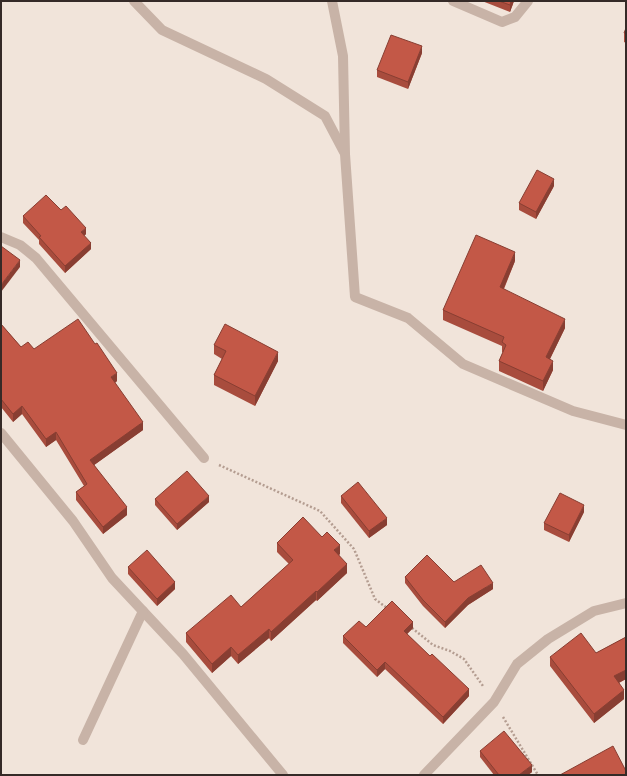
<svg xmlns="http://www.w3.org/2000/svg" width="627" height="776" font-family="Figtree,sans-serif">
<style>
.lines{fill:none;stroke-linecap:round;stroke-linejoin:round}
.path{stroke:#b49d91;stroke-width:2.5;stroke-dasharray:2 2;stroke-linecap:butt}
.street{stroke:#c8b3a7;stroke-width:10}
.wall{fill:#a84c3d}
.shaded-wall{fill:#883e32}
.building{fill:#c35847;stroke:#883e32}
</style>
<rect width="100%" height="100%" fill="#f1e4da"/>
<g class="lines">
<g class="path">
<polyline points="219,465 320,511 354,549 375,599 387,608"/>
<polyline points="412,628 433,645 450,651 464,659 483,686"/>
<polyline points="503,717 538,775"/>
</g>
<g class="street">
<polyline points="134,1 162,30 266,79 325,116 344,152"/>
<polyline points="332,1 343,56 345,154 355,297 408,318 463,364 573,411 626,425"/>
<polyline points="453,1 502,22 515,17 528,1"/>
<polyline points="1,237 20,245 36,258 204,458"/>
<polyline points="1,433 73,521 112,578 183,654 283,775"/>
<polyline points="83,740 143,611"/>
<polyline points="424,775 494,702 517,664 548,639 594,611 626,603"/>
</g>
</g>
<g class="wall">
<polygon points="482,1 514,1 510,12"/>
<polygon points="626,28 626,43 624,42 624,33"/>
<polygon points="422,53 408,89 377,77 377,70"/>
<polygon points="554,186 536,219 519,210 519,203"/>
<polygon points="23,216 86,234 84,236 91,249 65,273 39,244 39,240 23,223"/>
<polygon points="515,261 504,289 565,328 550,359 553,370 543,391 499,371 499,361 503,352 502,352 502,346 443,320 443,310"/>
<polygon points="1,324 21,347 34,349 117,381 115,383 143,430 94,465 127,515 103,534 76,500 76,492 84,486 56,440 46,447 22,414 13,422 1,407"/>
<polygon points="214,345 278,361 255,406 214,385 214,375 222,359 214,354"/>
<polygon points="341,496 387,525 369,538 341,503"/>
<polygon points="155,499 209,502 177,530 155,505"/>
<polygon points="584,512 569,542 544,530 544,523"/>
<polygon points="322,537 340,554 339,555 347,573 317,601 316,600 271,641 269,638 238,664 231,656 212,673 186,642 186,633 241,607 289,564 277,552 277,543"/>
<polygon points="128,567 175,589 157,606 128,574"/>
<polygon points="405,577 454,582 493,589 468,605 445,628 423,606 405,583"/>
<polygon points="366,627 413,628 407,634 469,696 443,724 385,669 377,677 343,643 343,636"/>
<polygon points="626,637 626,679 619,683 624,699 594,723 550,666 550,657 596,653"/>
<polygon points="480,751 532,772 528,775 494,775 480,757"/>
</g>
<g class="shaded-wall">
<polygon points="511,1 514,1 510,12 510,5"/>
<polygon points="422,46 422,53 408,89 408,82"/>
<polygon points="554,179 554,186 536,219 536,212"/>
<polygon points="86,228 86,234 81,239 81,232"/>
<polygon points="91,243 91,249 65,273 65,266"/>
<polygon points="515,252 515,261 500,297 500,287"/>
<polygon points="20,260 20,267 1,292 1,285"/>
<polygon points="565,319 565,328 546,367 546,357"/>
<polygon points="278,352 278,361 255,406 255,396"/>
<polygon points="553,361 553,370 543,391 543,381"/>
<polygon points="117,373 117,381 111,385 111,377"/>
<polygon points="22,406 22,414 13,422 13,414"/>
<polygon points="143,422 143,430 90,468 90,460"/>
<polygon points="56,432 56,440 46,447 46,439"/>
<polygon points="209,496 209,502 177,530 177,524"/>
<polygon points="584,505 584,512 569,542 569,535"/>
<polygon points="127,507 127,515 103,534 103,527"/>
<polygon points="387,518 387,525 369,538 369,531"/>
<polygon points="340,545 340,554 334,559 334,550"/>
<polygon points="347,564 347,573 317,601 317,592"/>
<polygon points="175,582 175,589 157,606 157,599"/>
<polygon points="493,583 493,589 468,605 445,628 445,622 468,598"/>
<polygon points="316,591 316,600 271,641 271,632"/>
<polygon points="413,622 413,628 404,637 404,631"/>
<polygon points="269,629 269,638 238,664 238,655"/>
<polygon points="231,647 231,656 212,673 212,664"/>
<polygon points="385,662 385,669 377,677 377,670"/>
<polygon points="626,670 626,679 614,685 614,676"/>
<polygon points="469,689 469,696 443,724 443,717"/>
<polygon points="624,690 624,699 594,723 594,714"/>
<polygon points="532,765 532,772 528,775 519,775"/>
</g>
<g class="building">
<polygon points="499,1 511,1 510,5"/>
<polygon points="626,28 626,33 624,33"/>
<polygon points="391,35 422,46 408,82 377,70"/>
<polygon points="537,170 554,179 536,212 519,203"/>
<polygon points="46,195 61,210 66,206 86,228 81,232 91,243 65,266 39,237 41,236 23,216"/>
<polygon points="476,235 515,252 500,287 565,319 546,357 553,361 543,381 499,361 506,345 502,342 504,337 443,310"/>
<polygon points="1,246 20,260 1,285"/>
<polygon points="78,319 95,344 97,343 117,373 111,377 143,422 90,460 127,507 103,527 76,492 87,484 56,432 46,439 22,406 13,414 1,399 1,324 21,347 28,342 34,349"/>
<polygon points="225,324 278,352 255,396 214,375 226,351 214,345"/>
<polygon points="187,471 209,496 177,524 155,499"/>
<polygon points="358,482 387,518 369,531 341,496"/>
<polygon points="560,493 584,505 569,535 544,523"/>
<polygon points="303,517 322,537 327,532 340,545 334,550 347,564 317,592 316,591 271,632 269,629 238,655 231,647 212,664 186,633 231,595 241,607 293,560 277,543"/>
<polygon points="147,550 175,582 157,599 128,567"/>
<polygon points="427,555 454,582 481,565 493,583 468,598 445,622 423,600 405,577"/>
<polygon points="392,601 413,622 404,631 430,656 432,654 469,689 443,717 385,662 377,670 343,636 359,621 366,627"/>
<polygon points="581,633 596,653 626,637 626,670 614,676 624,690 594,714 550,657"/>
<polygon points="504,731 532,765 519,775 499,775 480,751"/>
<polygon points="613,746 626,771 626,775 560,775"/>
</g>
<rect width="627" height="776" fill="none" stroke="#352a27" stroke-width="4"/>
</svg>
